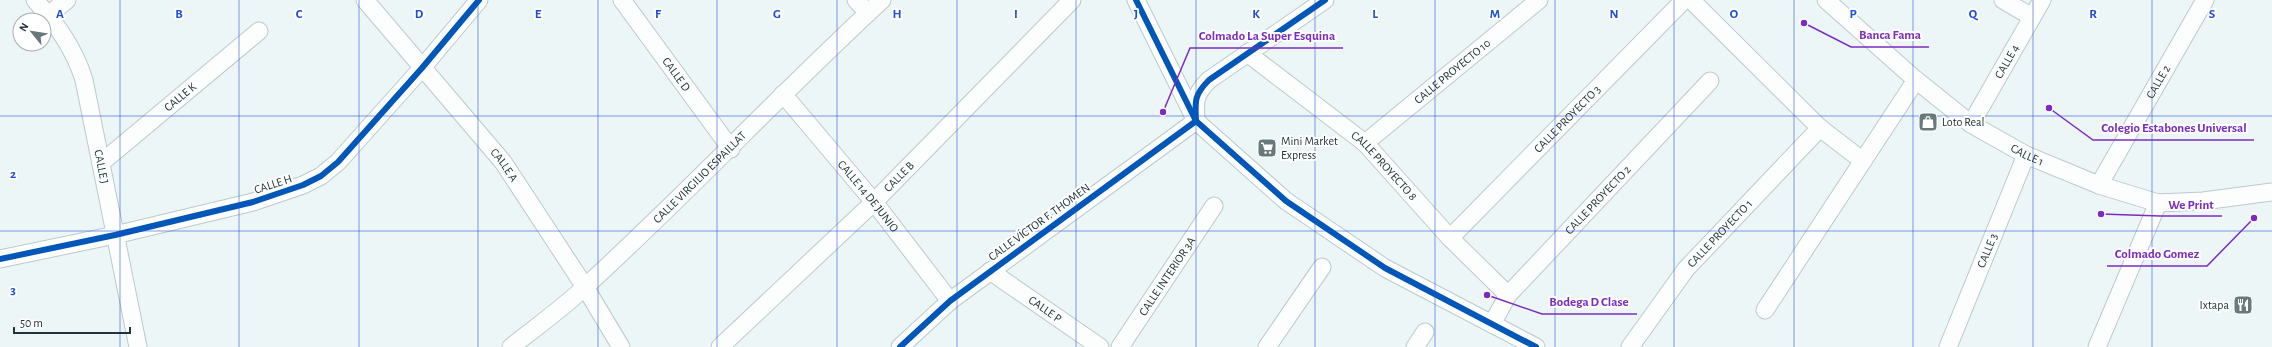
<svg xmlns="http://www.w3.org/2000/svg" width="2272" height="347" font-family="'Alegreya Sans',sans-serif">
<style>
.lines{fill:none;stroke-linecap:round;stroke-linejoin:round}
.minor-casing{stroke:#bcc9ca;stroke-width:19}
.minor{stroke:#fcfefe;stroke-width:17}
.cycleway-casing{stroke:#fff;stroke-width:8}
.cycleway{stroke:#0057b8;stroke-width:6}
.grid{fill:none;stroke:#1d4ed8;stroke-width:1;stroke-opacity:0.55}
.labels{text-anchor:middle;stroke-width:4;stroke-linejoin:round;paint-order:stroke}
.street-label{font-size:12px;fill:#223437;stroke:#fff}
.poi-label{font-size:12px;fill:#223437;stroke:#fff;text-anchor:start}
.grid-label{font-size:13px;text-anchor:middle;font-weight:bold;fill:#1d4ed8;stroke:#fff;stroke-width:4;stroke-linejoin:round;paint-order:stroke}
.leader{fill:none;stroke:#7b2cbf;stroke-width:1.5}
.callout-dot{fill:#7b2cbf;stroke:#fff;stroke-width:1.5}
.callout-label{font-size:13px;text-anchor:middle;font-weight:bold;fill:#7b2cbf;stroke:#fff;stroke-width:4;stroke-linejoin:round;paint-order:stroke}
</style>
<rect width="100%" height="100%" fill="#ecf6f7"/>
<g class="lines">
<g class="minor-casing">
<g id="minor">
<path id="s1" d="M35 0C57 25 74 48 84 80L138 347"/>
<path id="s2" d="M365 0 503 162 585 287 621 347"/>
<path id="s3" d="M622 0 731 149"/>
<polyline points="856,0 868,13"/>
<polyline points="1136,0 1196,121 1286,201 1385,268 1536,347"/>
<polyline points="1691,0 1820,128 1863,161"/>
<path id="s4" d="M1826 0 1916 80 1971 124 2026 155 2099 185 2158 203 2203 201 2272 192"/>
<polyline points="2003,0 2032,17"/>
<polyline points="48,15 67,0"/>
<path id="s5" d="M1247 53 1365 143 1450 238 1508 295"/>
<path id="s6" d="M783 94 874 202 950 301"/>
<path id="s7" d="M1971 124 2042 0"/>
<path id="s8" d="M1365 143 1539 0"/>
<path id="s9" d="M101 163 259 31"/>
<path id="s10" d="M2099 185 2205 0"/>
<path id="s11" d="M1450 238 1684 0"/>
<polyline points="0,259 115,235 253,202 303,185 321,176 338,162 422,68 479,0"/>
<path id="s12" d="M990 271 1100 347"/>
<polyline points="1765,310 1916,80"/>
<path id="s13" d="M1492 324 1508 295 1710 81"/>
<path id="s14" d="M511 347C536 327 563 308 586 286 688 193 781 93 882 0"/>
<path id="s15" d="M720 347 874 202 1072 0"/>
<path d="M900 347 950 301 1196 121C1195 101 1194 95 1209 80L1325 0"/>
<path id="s16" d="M1120 347 1214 206"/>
<polyline points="1267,347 1322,267"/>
<polyline points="1415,347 1425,332"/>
<path id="s17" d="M1630 347 1686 269 1820 128"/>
<path id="s18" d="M1948 347 2026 155"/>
<polyline points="2097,347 2158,203"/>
</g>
</g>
<use href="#minor" class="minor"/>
<g class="cycleway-casing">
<g id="cycleway">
<polyline points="1136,0 1196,121 1286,201 1385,268 1536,347"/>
<polyline points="0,259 115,235 253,202 303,185 321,176 338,162 422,68 479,0"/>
<path d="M900 347 950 301 1196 121C1195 101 1194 95 1209 80L1325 0"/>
</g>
</g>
<use href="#cycleway" class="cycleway"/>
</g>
<path class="grid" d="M120 0V347M239 0V347M359 0V347M478 0V347M598 0V347M717 0V347M837 0V347M957 0V347M1076 0V347M1196 0V347M1315 0V347M1435 0V347M1555 0V347M1674 0V347M1794 0V347M1913 0V347M2033 0V347M2152 0V347M0 116H2272M0 231H2272"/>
<defs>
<g id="shop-square" transform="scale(1)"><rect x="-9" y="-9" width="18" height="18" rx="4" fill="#69787a" stroke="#fff"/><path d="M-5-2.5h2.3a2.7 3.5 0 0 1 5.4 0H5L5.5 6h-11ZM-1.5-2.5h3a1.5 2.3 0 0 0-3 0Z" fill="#fff"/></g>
<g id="supermarket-square" transform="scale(1)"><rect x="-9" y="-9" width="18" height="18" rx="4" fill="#69787a" stroke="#fff"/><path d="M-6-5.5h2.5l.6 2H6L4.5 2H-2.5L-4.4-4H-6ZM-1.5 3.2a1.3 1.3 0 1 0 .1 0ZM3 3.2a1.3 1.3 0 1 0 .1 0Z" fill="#fff"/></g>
<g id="restaurant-square" transform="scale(1)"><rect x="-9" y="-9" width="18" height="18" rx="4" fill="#69787a" stroke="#fff"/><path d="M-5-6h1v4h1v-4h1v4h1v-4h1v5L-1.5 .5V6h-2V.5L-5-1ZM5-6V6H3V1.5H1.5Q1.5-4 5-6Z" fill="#fff"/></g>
</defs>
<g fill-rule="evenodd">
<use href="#shop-square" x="1928" y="122"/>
<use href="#supermarket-square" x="1267" y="148"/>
<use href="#restaurant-square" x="2243" y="305"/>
</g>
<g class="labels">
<g class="street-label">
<text dy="4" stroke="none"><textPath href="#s7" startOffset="72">CALLE 4</textPath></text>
<text dy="4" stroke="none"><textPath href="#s8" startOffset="113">CALLE PROYECTO 10</textPath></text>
<text dy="4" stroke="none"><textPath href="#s3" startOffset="92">CALLE D</textPath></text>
<text dy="4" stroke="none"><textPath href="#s10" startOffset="119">CALLE 2</textPath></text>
<text dy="4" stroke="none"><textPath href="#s9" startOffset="103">CALLE K</textPath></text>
<text dy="4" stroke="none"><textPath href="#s11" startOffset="167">CALLE PROYECTO 3</textPath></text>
<text dy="4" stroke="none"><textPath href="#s4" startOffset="255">CALLE 1</textPath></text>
<text dy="4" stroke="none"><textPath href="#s2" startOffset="216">CALLE A</textPath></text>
<text dy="4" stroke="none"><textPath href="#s1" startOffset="183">CALLE J</textPath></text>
<text dy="4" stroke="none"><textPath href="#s5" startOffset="178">CALLE PROYECTO 8</textPath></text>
<text dy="4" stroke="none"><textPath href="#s14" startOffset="254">CALLE VIRGILIO ESPAILLAT</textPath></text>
<text dy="4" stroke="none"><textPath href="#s15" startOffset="247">CALLE B</textPath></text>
<text transform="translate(273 184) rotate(-18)" y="4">CALLE H</text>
<text dy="4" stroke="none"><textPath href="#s6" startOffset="133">CALLE 14 DE JUNIO</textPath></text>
<text dy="4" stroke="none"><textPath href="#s13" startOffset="164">CALLE PROYECTO 2</textPath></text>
<text transform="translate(1039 222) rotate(-36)" y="4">CALLE VÍCTOR F. THOMEN</text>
<text dy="4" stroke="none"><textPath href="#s17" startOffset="145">CALLE PROYECTO 1</textPath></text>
<text dy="4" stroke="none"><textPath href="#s18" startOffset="104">CALLE 3</textPath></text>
<text dy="4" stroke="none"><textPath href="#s16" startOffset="85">CALLE INTERIOR 3A</textPath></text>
<text dy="4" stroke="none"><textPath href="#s12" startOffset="67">CALLE P</textPath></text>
</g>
<g class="poi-label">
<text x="1942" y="126">Loto Real</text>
<text x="1281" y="145">Mini Market<tspan x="1281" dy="14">Express</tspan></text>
<text x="2229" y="309" text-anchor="end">Ixtapa</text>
</g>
</g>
<g class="grid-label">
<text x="60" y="18">A</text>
<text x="179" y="18">B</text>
<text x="299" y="18">C</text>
<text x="419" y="18">D</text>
<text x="538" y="18">E</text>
<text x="658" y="18">F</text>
<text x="777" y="18">G</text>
<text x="897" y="18">H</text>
<text x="1016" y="18">I</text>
<text x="1136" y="18">J</text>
<text x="1256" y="18">K</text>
<text x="1375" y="18">L</text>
<text x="1495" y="18">M</text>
<text x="1614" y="18">N</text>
<text x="1734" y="18">O</text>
<text x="1853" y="18">P</text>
<text x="1973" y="18">Q</text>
<text x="2093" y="18">R</text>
<text x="2212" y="18">S</text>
<text x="13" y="178">2</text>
<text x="13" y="294">3</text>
</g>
<path class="leader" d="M1804 23L1851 47H1929M1163 112L1190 48H1343M2049 108L2093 140H2254M2101 214L2160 216H2222M2254 218L2207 266H2107M1487 295L1542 314H1637"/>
<g class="callout-dot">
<circle cx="1804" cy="23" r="4"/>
<circle cx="1163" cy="112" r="4"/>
<circle cx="2049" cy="108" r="4"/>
<circle cx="2101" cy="214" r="4"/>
<circle cx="2254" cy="218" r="4"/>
<circle cx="1487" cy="295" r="4"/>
</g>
<g class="callout-label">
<text x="1890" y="39">Banca Fama</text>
<text x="1267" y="40">Colmado La Super Esquina</text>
<text x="2174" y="132">Colegio Estabones Universal</text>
<text x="2191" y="209">We Print</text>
<text x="2157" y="258">Colmado Gomez</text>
<text x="1589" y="306">Bodega D Clase</text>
</g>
<g transform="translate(32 32) rotate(300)"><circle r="19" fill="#ffffff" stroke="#a7aeaf"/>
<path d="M0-3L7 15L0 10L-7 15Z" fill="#69787a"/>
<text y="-6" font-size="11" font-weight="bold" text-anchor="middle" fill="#223437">N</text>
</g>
<path d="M14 327v6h116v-6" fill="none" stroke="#223437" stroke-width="2"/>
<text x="20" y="327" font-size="12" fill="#223437" stroke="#ffffff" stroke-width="3" paint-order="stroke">50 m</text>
</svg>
